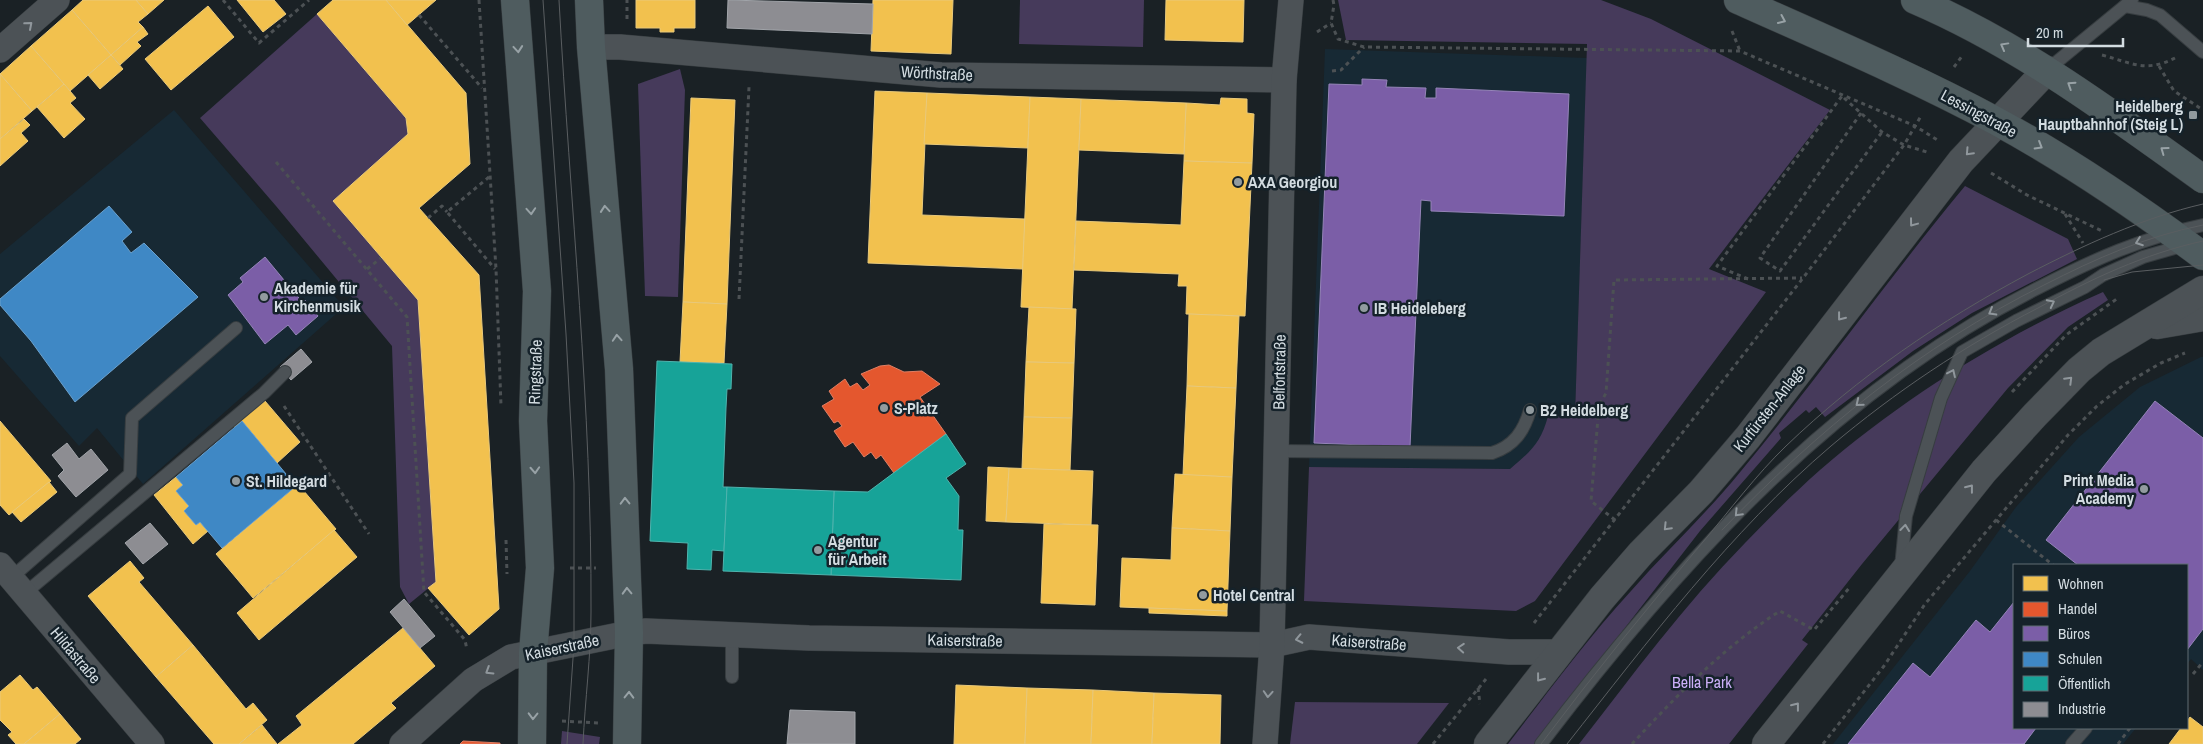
<svg xmlns="http://www.w3.org/2000/svg" width="2203" height="744" font-family="'Archivo Narrow',sans-serif">
<style>
.built{fill:#172934}
.green{fill:#463a5b}
.homes{fill:#f2c14e;stroke:#e9c97a}
.shops{fill:#e4572e;stroke:#df7f64}
.offices{fill:#7b5ea7;stroke:#9584b8}
.schools{fill:#3f88c5;stroke:#6ba1cd}
.public{fill:#17a398;stroke:#4fb4ae}
.industry{fill:#8d8d92;stroke:#a2a5aa}
.lines{fill:none;stroke-linecap:round;stroke-linejoin:round}
.service-casing{stroke:#373d40;stroke-width:14}
.minor-casing{stroke:#373d40;stroke-width:26}
.secondary-casing{stroke:#373d40;stroke-width:29}
.primary-casing{stroke:#373d40;stroke-width:29}
.path{stroke:#4c5154;stroke-width:3;stroke-dasharray:4 4;stroke-linecap:butt}
.service{stroke:#4c5256;stroke-width:12}
.minor{stroke:#4c5256;stroke-width:25}
.secondary{stroke:#4c5256;stroke-width:28}
.primary{stroke:#4f5c5f;stroke-width:28}
.tram{stroke:#5a5e61;stroke-width:1}
.oneway{stroke:#98a2a6}
.oneway2{stroke:#90979c}
.poi-dot{fill:#929b9f;stroke:#15222a;stroke-width:2}
.labels{text-anchor:middle;stroke-width:5;stroke-linejoin:round;paint-order:stroke}
.street-label{font-size:16px;fill:#d3dce1;stroke:#15222a}
.poi-label{font-size:16px;font-weight:bold;fill:#d3dce1;stroke:#15222a;text-anchor:start}
.park-label{font-size:16px;fill:#cbaff8;stroke:#15222a}
</style>
<rect width="100%" height="100%" fill="#1a2125"/>
<g class="built">
<polygon points="1325,49 1587,58 1575,417 1548,416 1543,435 1533,450 1510,469 1309,467"/>
<polygon points="174,110 344,307 143,484 97,428 79,446 0,356 0,254"/>
<polygon points="2201,357 2203,357 2203,670 2191,659 2187,664 2187,565 2014,565 2014,728 2136,728 2123,744 1833,744 1970,571 2016,507 2079,437 2140,387"/>
</g>
<g class="green">
<polygon points="1020,0 1144,0 1143,47 1019,44"/>
<path d="M1338 0H1601L1651 19 1830 110 1709 269 1766 292 1535 601 1516 611 1304 601 1309 467 1510 469C1531 451 1541 443 1548 416H1575L1587 44 1346 40Z"/>
<polygon points="317,14 406,118 408,134 333,201 418,300 436,582 409,604 400,587 392,346 276,206 200,118"/>
<polygon points="680,69 685,90 678,297 645,296 638,84"/>
<path d="M1965 186 2068 239 2077 259 1972 313 1913 351 1825 417 1816 407 1809 413 1806 410 1779 433 1781 438 1700 531 1535 744H1508C1548 692 1587 639 1631 591 1667 550 1707 513 1741 471 1818 378 1888 279 1965 186Z"/>
<path d="M2103 292 2108 300 2068 327 2008 388 1862 564 1802 640 1808 644 1729 744H1579C1632 676 1684 605 1745 543 1769 518 1794 493 1820 470 1903 398 2003 336 2103 292Z"/>
<polygon points="1295,702 1449,703 1417,744 1290,744"/>
<polygon points="562,731 600,737 599,744 561,744"/>
</g>
<g class="homes">
<polygon points="83,0 136,0 148,14 138,22 143,27 111,55 72,10"/>
<polygon points="136,0 164,0 148,14"/>
<polygon points="237,0 274,0 286,14 263,32"/>
<polygon points="333,0 386,0 466,93 470,164 419,208 479,275 499,609 469,635 428,588 436,582 418,300 333,201 408,134 406,118 317,14"/>
<polygon points="386,0 436,0 407,25"/>
<polygon points="636,0 695,0 695,28 674,28 674,32 660,32 660,28 636,28"/>
<polygon points="873,0 953,0 951,54 871,51"/>
<polygon points="1166,0 1244,0 1243,42 1165,40"/>
<polygon points="208,6 234,37 171,90 145,59"/>
<polygon points="72,10 111,55 70,91 31,46"/>
<polygon points="143,27 148,34 137,42 141,46 120,65 111,55"/>
<polygon points="31,46 64,84 32,111 0,74"/>
<polygon points="111,55 123,69 100,89 88,75"/>
<polygon points="0,74 32,111 0,139"/>
<polygon points="64,84 76,98 70,103 85,119 64,138 37,107"/>
<polygon points="875,91 927,93 922,215 1025,219 1023,269 868,263"/>
<polygon points="927,93 1030,97 1028,148 924,144"/>
<polygon points="1030,97 1081,99 1072,309 1021,307"/>
<polygon points="691,98 735,100 727,304 683,302"/>
<polygon points="1221,98 1247,99 1247,113 1254,114 1252,163 1184,161 1186,103 1220,105"/>
<polygon points="1081,99 1186,103 1184,154 1079,150"/>
<polygon points="24,119 30,125 21,133 28,141 0,166 0,139"/>
<polygon points="1184,161 1252,163 1245,316 1186,314 1187,286 1178,286 1179,274 1074,270 1076,221 1181,225"/>
<polygon points="683,302 727,304 724,363 680,362"/>
<polygon points="1029,307 1076,309 1074,363 1026,362"/>
<polygon points="1189,314 1239,316 1236,388 1187,386"/>
<polygon points="1026,362 1074,363 1072,418 1024,417"/>
<polygon points="1187,386 1236,388 1232,477 1183,475"/>
<polygon points="265,401 300,442 277,463 242,421 235,427 234,426"/>
<polygon points="1024,417 1072,418 1070,470 1022,469"/>
<polygon points="0,421 51,481 9,515 0,505"/>
<polygon points="988,467 1009,468 1006,522 986,521"/>
<polygon points="1009,468 1093,471 1091,525 1006,522"/>
<polygon points="1175,474 1232,477 1230,531 1172,528"/>
<polygon points="176,477 183,485 176,491 189,506 184,511 196,525 200,522 208,531 193,544 154,495"/>
<polygon points="49,482 57,492 21,522 12,512"/>
<polygon points="298,484 336,529 253,598 216,554"/>
<polygon points="1044,524 1098,525 1095,605 1041,603"/>
<polygon points="1172,528 1230,531 1227,611 1120,607 1122,558 1171,560"/>
<polygon points="334,530 357,557 259,640 237,613"/>
<polygon points="130,561 144,578 139,582 193,645 156,677 88,596"/>
<polygon points="1149,608 1227,611 1227,616 1149,613"/>
<polygon points="403,628 435,666 391,703 396,708 353,744 278,744 302,725 296,716"/>
<polygon points="193,645 246,709 253,703 267,720 239,744 214,744 156,677"/>
<polygon points="20,675 33,690 37,687 60,714 24,744 16,744 8,735 12,732 0,720 0,692"/>
<polygon points="956,685 1027,688 1025,744 954,744"/>
<polygon points="1027,688 1093,690 1091,744 1025,744"/>
<polygon points="1093,690 1154,693 1152,744 1091,744"/>
<polygon points="1154,693 1221,695 1220,744 1152,744"/>
<polygon points="60,714 81,739 75,744 24,744"/>
<polygon points="2190,717 2203,727 2203,744 2169,744 2181,728 2187,728 2187,721"/>
<polygon points="262,725 277,744 239,744"/>
</g>
<g class="shops">
<polygon points="889,365 904,372 922,371 940,384 920,397 946,434 894,473 881,455 876,459 871,452 864,457 853,442 845,447 834,431 842,426 838,421 834,423 822,406 834,399 829,391 845,379 850,387 857,383 863,390 870,385 861,374 880,366"/>
<polygon points="463,741 500,743 500,744 460,744"/>
</g>
<g class="offices">
<polygon points="1362,79 1387,80 1386,87 1426,88 1425,98 1436,98 1436,88 1569,94 1564,216 1431,211 1431,201 1421,200 1410,447 1314,443 1329,84 1362,85"/>
<polygon points="265,257 303,303 305,300 318,316 296,335 288,325 265,344 228,295 243,282 240,278"/>
<polygon points="2155,401 2203,438 2203,629 2187,650 2187,565 2078,565 2046,540"/>
<polygon points="2014,602 2014,728 2036,728 2024,744 1848,744 1913,663 1930,677 1976,620 1990,632"/>
</g>
<g class="schools">
<polygon points="109,206 132,232 122,241 131,253 144,243 198,297 75,402 31,341 0,305 0,299"/>
<polygon points="242,421 296,486 222,548 200,522 196,525 184,511 189,506 176,491 183,485 176,477"/>
</g>
<g class="public">
<polygon points="657,361 732,364 731,389 727,389 726,408 723,487 727,487 724,551 712,550 711,570 687,569 688,543 650,541"/>
<polygon points="946,434 966,464 946,478 959,496 958,530 963,530 961,580 831,575 834,491 868,492"/>
<polygon points="727,487 834,491 831,575 723,571"/>
</g>
<g class="industry">
<polygon points="728,0 873,4 872,34 727,28"/>
<polygon points="301,349 312,362 291,380 280,367"/>
<polygon points="67,443 79,459 91,449 108,470 76,497 58,476 64,470 52,455"/>
<polygon points="150,523 168,544 143,564 125,543"/>
<polygon points="404,599 435,636 420,648 390,612"/>
<polygon points="790,710 855,712 855,744 787,744"/>
</g>
<g class="lines">
<g class="service-casing">
<g id="service">
<polyline points="2125,6 2147,10 2160,15 2203,52"/>
<polyline points="2047,70 2132,0"/>
<path d="M1278 451 1492 453C1514 446 1524 431 1530 410"/>
<polyline points="1901,567 1906,516 1941,398 1962,352 2016,321 2085,287 2103,275 2143,257 2185,245"/>
<polyline points="11,578 130,474 132,418 236,328"/>
<polyline points="24,594 264,393 285,372"/>
<polyline points="732,677 732,634"/>
<path d="M1541 744C1678 564 1833 391 2038 288 2095 259 2141 238 2203 225"/>
<polyline points="2072,744 2086,728"/>
</g>
</g>
<g class="minor-casing">
<g id="minor">
<polyline points="591,47 620,47 941,75 1284,80"/>
<polyline points="0,50 57,0"/>
<polyline points="0,565 152,744"/>
<polyline points="402,744 473,680 511,657 629,633 646,631 809,638 1272,645 1309,637 1509,652 1560,652"/>
<polyline points="1265,744 1272,645 1284,80 1291,0"/>
</g>
</g>
<g class="secondary-casing">
<g id="secondary">
<polyline points="2157,325 2203,317"/>
<polyline points="1488,744 1602,598 1641,553 1701,492 1748,437 1961,161 2047,70"/>
<polyline points="1766,744 1984,471 2035,415 2079,370 2101,352 2203,290"/>
</g>
</g>
<g class="primary-casing">
<g id="primary">
<polyline points="515,0 537,291 533,421 540,568 533,653 532,744"/>
<polyline points="589,0 591,47 619,369 629,633 627,744"/>
<path d="M1738 0C1825 39 1912 76 1996 121 2068 160 2137 207 2203 256"/>
<path d="M1915 0C2020 45 2111 113 2203 179"/>
</g>
</g>
<g class="path">
<polyline points="223,0 259,43 309,0"/>
<polyline points="479,0 496,269 501,406"/>
<polyline points="1333,0 1334,5 1331,23 1338,39 1364,47 1740,51 1915,126 1939,141"/>
<polyline points="419,15 482,88"/>
<polyline points="627,19 627,0"/>
<polyline points="1732,31 1740,51"/>
<polyline points="1317,32 1331,23"/>
<path d="M2102 55C2132 63 2145 73 2175 58"/>
<polyline points="2159,66 2174,91 2203,110"/>
<polyline points="1954,67 1962,56"/>
<polyline points="1332,71 1341,70 1364,47"/>
<polyline points="1844,98 1882,132 1904,145 1930,153"/>
<polyline points="1861,113 1760,258 1780,271 1882,132"/>
<polyline points="276,162 407,317 424,592 465,640 467,650"/>
<polyline points="1991,173 2027,195 2104,232"/>
<polyline points="489,177 447,212 495,269"/>
<polyline points="2065,214 2083,243"/>
<polyline points="428,218 442,206 447,212"/>
<polyline points="367,269 381,258"/>
<polyline points="1748,279 1717,266 1842,96"/>
<polyline points="739,299 749,87"/>
<polyline points="2012,392 2066,335 2118,298"/>
<polyline points="284,406 369,534"/>
<polyline points="1615,520 1591,501 1599,406 1606,393 1614,280 1802,278"/>
<polyline points="1996,520 2053,565"/>
<polyline points="506,540 507,574"/>
<polyline points="570,568 596,568"/>
<polyline points="1534,623 1803,278 1904,145 1921,116"/>
<polyline points="2193,674 2203,662"/>
<polyline points="1478,688 1480,704"/>
<polyline points="562,721 598,723"/>
<polyline points="1433,744 1486,679"/>
<path d="M1632 744C1676 696 1725 646 1780 611L1814 630 1850 587"/>
<polyline points="1823,744 1884,666 1925,604 2068,435 2097,406 2125,384 2161,363 2185,353"/>
<polyline points="2118,744 2130,728"/>
</g>
<use href="#service" class="service"/>
<use href="#minor" class="minor"/>
<use href="#secondary" class="secondary"/>
<use href="#primary" class="primary"/>
<g class="tram">
<polyline points="543,0 566,334 574,483 574,644 567,744"/>
<path d="M559 0C570 204 592 407 591 612 591 656 585 700 583 744"/>
<polyline points="2104,280 2132,272 2203,265"/>
<path d="M1722 530C1818 430 1920 347 2044 285 2097 258 2144 237 2203 225"/>
<path d="M1541 744C1593 675 1647 608 1703 542 1730 510 1756 475 1786 446 1859 376 1940 321 2028 274 2084 245 2142 218 2203 204"/>
<path d="M1567 744C1649 640 1730 532 1831 446 1895 392 1964 346 2038 308 2091 279 2144 254 2203 241"/>
</g>
</g>
<defs><path id="oneway-chevron" d="M-2-3.5L2.5 0L-2 3.5" fill="none" stroke-width="1.6" stroke-linecap="round" stroke-linejoin="round" transform="scale(1.25)"/></defs>
<g class="oneway">
<use href="#oneway-chevron" transform="translate(1782 20) rotate(24)"/>
<use href="#oneway-chevron" transform="translate(2004 46) rotate(-151)"/>
<use href="#oneway-chevron" transform="translate(518 49) rotate(85)"/>
<use href="#oneway-chevron" transform="translate(2071 85) rotate(-147)"/>
<use href="#oneway-chevron" transform="translate(2039 146) rotate(31)"/>
<use href="#oneway-chevron" transform="translate(2164 150) rotate(-144)"/>
<use href="#oneway-chevron" transform="translate(605 209) rotate(-95)"/>
<use href="#oneway-chevron" transform="translate(531 211) rotate(86)"/>
<use href="#oneway-chevron" transform="translate(617 338) rotate(-94)"/>
<use href="#oneway-chevron" transform="translate(535 470) rotate(87)"/>
<use href="#oneway-chevron" transform="translate(625 501) rotate(-91)"/>
<use href="#oneway-chevron" transform="translate(627 591) rotate(-92)"/>
<use href="#oneway-chevron" transform="translate(629 695) rotate(-89)"/>
<use href="#oneway-chevron" transform="translate(533 716) rotate(91)"/>
</g>
<g class="oneway2">
<use href="#oneway-chevron" transform="translate(29 25) rotate(-41)"/>
<use href="#oneway-chevron" transform="translate(1969 152) rotate(133)"/>
<use href="#oneway-chevron" transform="translate(1913 223) rotate(127)"/>
<use href="#oneway-chevron" transform="translate(2139 242) rotate(160)"/>
<use href="#oneway-chevron" transform="translate(2051 303) rotate(-27)"/>
<use href="#oneway-chevron" transform="translate(1992 312) rotate(150)"/>
<use href="#oneway-chevron" transform="translate(1841 317) rotate(128)"/>
<use href="#oneway-chevron" transform="translate(1952 373) rotate(-65)"/>
<use href="#oneway-chevron" transform="translate(2069 380) rotate(-45)"/>
<use href="#oneway-chevron" transform="translate(1859 403) rotate(141)"/>
<use href="#oneway-chevron" transform="translate(1970 488) rotate(-52)"/>
<use href="#oneway-chevron" transform="translate(1738 513) rotate(134)"/>
<use href="#oneway-chevron" transform="translate(1667 527) rotate(134)"/>
<use href="#oneway-chevron" transform="translate(1905 528) rotate(-84)"/>
<use href="#oneway-chevron" transform="translate(1299 639) rotate(168)"/>
<use href="#oneway-chevron" transform="translate(1461 648) rotate(-176)"/>
<use href="#oneway-chevron" transform="translate(489 671) rotate(148)"/>
<use href="#oneway-chevron" transform="translate(1540 678) rotate(128)"/>
<use href="#oneway-chevron" transform="translate(1268 694) rotate(94)"/>
<use href="#oneway-chevron" transform="translate(1796 706) rotate(-52)"/>
</g>
<g class="poi-dot">
<rect x="2188" y="110" width="10" height="10" rx="2.5"/>
<circle cx="1238" cy="182" r="5"/>
<circle cx="264" cy="297" r="5"/>
<circle cx="1364" cy="308" r="5"/>
<circle cx="884" cy="408" r="5"/>
<circle cx="1530" cy="410" r="5"/>
<circle cx="236" cy="481" r="5"/>
<circle cx="2144" cy="489" r="5"/>
<circle cx="818" cy="550" r="5"/>
<circle cx="1203" cy="595" r="5"/>
</g>
<g class="labels">
<g class="street-label">
<text transform="translate(937 73) rotate(3)" y="6">Wörthstraße</text>
<text transform="translate(1979 113) rotate(28)" y="6">Lessingstraße</text>
<text transform="translate(535 372) rotate(-88)" y="6">Ringstraße</text>
<text transform="translate(1279 372) rotate(-89)" y="6">Belfortstraße</text>
<text transform="translate(1769 408) rotate(-52)" y="6">Kurfürsten-Anlage</text>
<text transform="translate(965 640) rotate(1)" y="6">Kaiserstraße</text>
<text transform="translate(1369 642) rotate(4)" y="6">Kaiserstraße</text>
<text transform="translate(562 647) rotate(-12)" y="6">Kaiserstraße</text>
<text transform="translate(76 655) rotate(50)" y="6">Hildastraße</text>
</g>
<g class="poi-label">
<text x="2183" y="112" text-anchor="end">Heidelberg<tspan x="2183" dy="18">Hauptbahnhof (Steig L)</tspan></text>
<text x="1248" y="188">AXA Georgiou</text>
<text x="274" y="294">Akademie für<tspan x="274" dy="18">Kirchenmusik</tspan></text>
<text x="1374" y="314">IB Heideleberg</text>
<text x="894" y="414">S-Platz</text>
<text x="1540" y="416">B2 Heidelberg</text>
<text x="2134" y="486" text-anchor="end">Print Media<tspan x="2134" dy="18">Academy</tspan></text>
<text x="246" y="487">St. Hildegard</text>
<text x="828" y="547">Agentur<tspan x="828" dy="18">für Arbeit</tspan></text>
<text x="1213" y="601">Hotel Central</text>
</g>
<g class="park-label">
<text x="1702" y="688">Bella Park</text>
</g>
</g>
<rect x="2013" y="564" width="175" height="165" fill="#15222a" stroke="#616c73"/>
<rect x="2023" y="576" width="25" height="15" fill="#f2c14e" stroke="#616c73"/>
<text x="2058" y="589" font-size="15" fill="#d3dce1">Wohnen</text>
<rect x="2023" y="602" width="25" height="15" fill="#e4572e" stroke="#616c73"/>
<text x="2058" y="614" font-size="15" fill="#d3dce1">Handel</text>
<rect x="2023" y="626" width="25" height="15" fill="#7b5ea7" stroke="#616c73"/>
<text x="2058" y="639" font-size="15" fill="#d3dce1">Büros</text>
<rect x="2023" y="652" width="25" height="15" fill="#3f88c5" stroke="#616c73"/>
<text x="2058" y="664" font-size="15" fill="#d3dce1">Schulen</text>
<rect x="2023" y="676" width="25" height="15" fill="#17a398" stroke="#616c73"/>
<text x="2058" y="689" font-size="15" fill="#d3dce1">Öffentlich</text>
<rect x="2023" y="702" width="25" height="15" fill="#8d8d92" stroke="#616c73"/>
<text x="2058" y="714" font-size="15" fill="#d3dce1">Industrie</text>
<path d="M2028 38v8h95v-8" fill="none" stroke="#d3dce1" stroke-width="2.5"/>
<text x="2036" y="38" font-size="15" fill="#d3dce1" stroke="#15222a" stroke-width="4" paint-order="stroke">20 m</text>
</svg>
